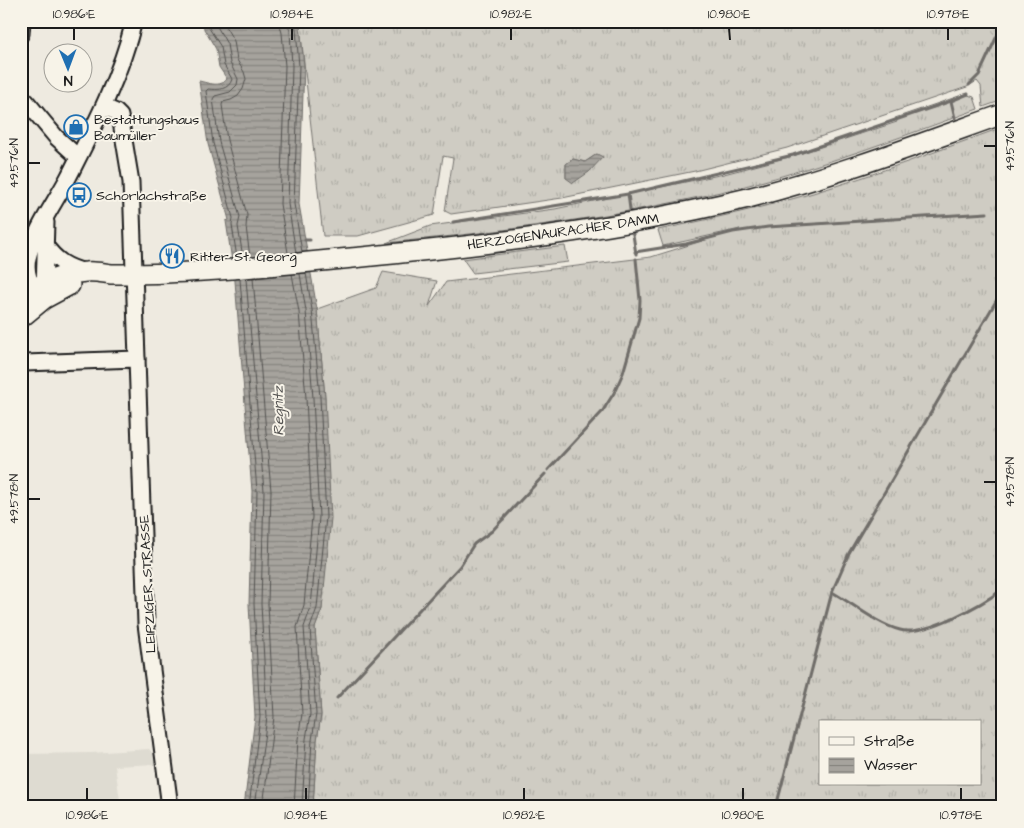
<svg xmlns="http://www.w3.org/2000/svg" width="1024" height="828" font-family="'Architects Daughter',sans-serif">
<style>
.built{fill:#dedbd1}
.grass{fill:url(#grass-tufts);stroke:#767470;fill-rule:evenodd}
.water{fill:url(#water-rules);stroke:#6f6d69}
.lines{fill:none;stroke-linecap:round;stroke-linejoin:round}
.shore{stroke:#535250;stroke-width:1}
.stream{stroke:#6f6d69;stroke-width:3}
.minor-casing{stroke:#1c1c1c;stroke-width:19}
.major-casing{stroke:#1c1c1c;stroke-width:22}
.minor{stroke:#f7f3e8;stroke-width:15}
.major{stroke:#f7f3e8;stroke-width:19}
.ticks{fill:none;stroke:#1c1c1c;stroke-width:2}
.labels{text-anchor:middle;stroke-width:4;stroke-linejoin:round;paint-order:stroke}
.poi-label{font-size:14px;fill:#1c1c1c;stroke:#f7f3e8;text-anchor:start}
.street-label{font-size:14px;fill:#1c1c1c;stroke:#f7f3e8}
.water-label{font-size:15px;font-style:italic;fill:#535250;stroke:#f7f3e8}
.neatline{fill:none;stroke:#1c1c1c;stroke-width:2}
.ticks-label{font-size:12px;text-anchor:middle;fill:#1c1c1c}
</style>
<defs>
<pattern id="grass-tufts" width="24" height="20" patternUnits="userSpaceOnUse" patternTransform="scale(1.25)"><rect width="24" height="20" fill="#cfccc3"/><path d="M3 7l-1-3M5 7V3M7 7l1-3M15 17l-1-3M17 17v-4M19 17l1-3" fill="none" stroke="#b1afa7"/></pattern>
<pattern id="water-rules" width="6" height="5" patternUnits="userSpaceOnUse" patternTransform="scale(1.25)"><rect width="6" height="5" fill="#a6a39d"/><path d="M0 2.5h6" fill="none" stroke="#86847f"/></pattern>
</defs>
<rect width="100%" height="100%" fill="#eeeae0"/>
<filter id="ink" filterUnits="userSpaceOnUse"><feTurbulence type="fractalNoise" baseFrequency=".02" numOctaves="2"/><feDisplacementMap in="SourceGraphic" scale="10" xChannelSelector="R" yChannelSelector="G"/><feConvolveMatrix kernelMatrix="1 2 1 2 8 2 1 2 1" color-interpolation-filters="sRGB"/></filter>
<g filter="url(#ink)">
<polygon class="built" points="149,749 155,756 156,764 115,766 121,807 21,807 21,754 91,753"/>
<g class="grass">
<path d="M297 21H1003V100L983 107 981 86 977 81 967 87 787 148 695 171 562 198 451 214 445 211 453 158 443 156 434 215 358 236H323L300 26ZM597 154 566 178V164L573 159 585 162Z"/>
<path d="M965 94 974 97 978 109C901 137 824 166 745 186 627 216 506 231 386 243L430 226 555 209 724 174 793 156 897 122 895 118Z"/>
<path d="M1003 127V807H313L317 740 321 715 315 628 322 609 325 397 317 309 376 288 383 272 437 281 429 306 446 282 651 257 740 229 663 246 658 230C710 219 762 208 813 193 877 174 940 150 1003 127ZM820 722H980V784H820Z"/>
<polygon points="565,246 568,262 473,273 463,259"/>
</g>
<g class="water">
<path d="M203 21H297L300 26 304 66 299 204 317 309 325 397 331 518 322 609 315 628 321 715 317 740 313 807H244L255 717 249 604 252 491 235 281 226 221 229 220 208 144 199 81C209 83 220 88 227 79L219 67 216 49 204 29Z"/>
<polygon points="597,154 603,157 589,172 573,183 566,178 566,164 573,159 585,162"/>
</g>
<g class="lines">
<g class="shore">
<path d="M208 21 209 28 221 47 224 65 232 79C229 90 218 90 208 89L206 91 213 143 233 218 232 225 237 258"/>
<polyline points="214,21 227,44 230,63 238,79 237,85 230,92 215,96 213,99 219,142 240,217 238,226 243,258"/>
<polyline points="222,21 234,41 237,60 244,72 246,79 243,89 238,96 231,100 223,102 222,105 227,140 247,215 246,227 250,257"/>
<polyline points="279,21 282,33 285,66 280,204 288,253"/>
<polyline points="287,21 290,31 292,66 288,204 296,253"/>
<polyline points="293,21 296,29 299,66 294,204 302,252"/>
<polyline points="306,273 312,310 320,397 326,517 317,608 310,628 316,714 312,740 308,807"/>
<polyline points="292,274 299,312 306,398 312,517 304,605 297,627 302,714 298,739 294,807"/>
<polyline points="300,274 306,311 313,398 319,517 311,607 304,627 310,714 306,739 302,807"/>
<polyline points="253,278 271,491 268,604 274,717 263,807"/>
<polyline points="240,279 257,491 254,604 260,717 249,807"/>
<polyline points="246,279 264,491 261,604 267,717 255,807"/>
</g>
<g class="stream">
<polyline points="969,85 979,75 1003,23"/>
<polyline points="951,101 968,94"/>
<polyline points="628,194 793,155 951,101 955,118"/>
<polyline points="453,222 628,194 631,217"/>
<polyline points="632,228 636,254"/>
<polyline points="305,240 310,240"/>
<polyline points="635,252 686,244 733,232 768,227 987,213"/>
<polyline points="548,470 602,412 614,393 623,373 639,318 640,300 636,259"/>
<path d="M832 592C853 604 877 624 900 630 924 637 983 604 1003 589"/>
<polyline points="337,698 460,566 474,544 492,531 545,474"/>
<polyline points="776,807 832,592 849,553 999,296"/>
</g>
<g class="minor-casing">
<g id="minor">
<polyline points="21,34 22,21"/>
<polyline points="26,101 56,137 78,157"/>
<polyline points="104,107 116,112 120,116 131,182 146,624 170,807"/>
<path d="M45 245C56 261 67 267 85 272"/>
<polyline points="44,292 46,222"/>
<path d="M41 296C30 287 25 272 28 258 35 229 55 203 69 176 95 125 120 77 134 21"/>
<polyline points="25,363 137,359"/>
</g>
</g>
<g class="major-casing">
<g id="major">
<path d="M21 298C38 283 63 274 86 272 94 271 103 273 111 274 130 274 148 274 167 273 200 272 234 269 268 266 429 251 591 236 748 198 835 176 919 144 1003 114"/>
<polyline points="21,318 44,299 70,285"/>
</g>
</g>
<use href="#minor" class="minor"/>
<use href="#major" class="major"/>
</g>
</g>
<path class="ticks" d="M74 28V40M292 28V40M511 28V40M729 28 730 40M948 28V40M984 146H996M28 163H40M984 482H996M28 499H40M87 788V800M306 788V800M524 788V800M743 788V800M961 788V800"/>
<defs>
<g id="shop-ring" transform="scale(1.25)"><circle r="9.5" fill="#f7f3e8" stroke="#1f6fb2" stroke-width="1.5"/><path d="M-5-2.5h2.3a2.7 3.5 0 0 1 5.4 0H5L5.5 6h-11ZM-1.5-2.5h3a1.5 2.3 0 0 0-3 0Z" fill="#1f6fb2"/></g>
<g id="bus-ring" transform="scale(1.25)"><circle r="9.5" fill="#f7f3e8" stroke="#1f6fb2" stroke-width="1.5"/><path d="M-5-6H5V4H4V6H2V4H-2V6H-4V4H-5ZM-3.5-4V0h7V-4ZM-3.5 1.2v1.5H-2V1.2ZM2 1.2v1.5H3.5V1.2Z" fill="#1f6fb2"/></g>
<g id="restaurant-ring" transform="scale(1.25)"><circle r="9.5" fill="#f7f3e8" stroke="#1f6fb2" stroke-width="1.5"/><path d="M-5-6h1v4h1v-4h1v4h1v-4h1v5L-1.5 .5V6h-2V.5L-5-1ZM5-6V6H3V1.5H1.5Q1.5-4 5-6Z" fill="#1f6fb2"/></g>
</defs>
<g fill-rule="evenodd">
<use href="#shop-ring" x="76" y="127"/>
<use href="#bus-ring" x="79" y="195"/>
<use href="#restaurant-ring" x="172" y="256"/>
</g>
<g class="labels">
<g class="poi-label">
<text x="94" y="124">Bestattungshaus<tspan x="94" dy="16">Baumüller</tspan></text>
<text x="96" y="200">Schorlachstraße</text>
<text x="190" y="261">Ritter St. Georg</text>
</g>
<g class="street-label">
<text transform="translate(563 231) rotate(-8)" y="5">HERZOGENAURACHER DAMM</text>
<text transform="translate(147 584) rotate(-93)" y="5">LEIPZIGER STRASSE</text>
</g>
<g class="water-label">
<text transform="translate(278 411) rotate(-91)" y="5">Regnitz</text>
</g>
</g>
<rect width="1024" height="828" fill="none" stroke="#f7f3e8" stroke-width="55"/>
<rect x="819" y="720" width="162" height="65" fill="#f7f3e8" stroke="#9f9d96"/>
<rect x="829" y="737" width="25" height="8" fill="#f7f3e8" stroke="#9f9d96"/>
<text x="864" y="746" font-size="15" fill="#1c1c1c">Straße</text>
<rect x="829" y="758" width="25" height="15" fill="url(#water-rules)" stroke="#9f9d96"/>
<text x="864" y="770" font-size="15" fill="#1c1c1c">Wasser</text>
<g transform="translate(68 68) rotate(179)"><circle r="24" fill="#f7f3e8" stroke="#9f9d96"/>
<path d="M0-4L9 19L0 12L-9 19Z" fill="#1f6fb2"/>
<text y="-8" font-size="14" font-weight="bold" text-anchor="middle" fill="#1c1c1c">N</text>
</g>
<rect x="28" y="28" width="968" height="772" class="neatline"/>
<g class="ticks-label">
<text x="74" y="18">10.986°E</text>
<text x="292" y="18">10.984°E</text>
<text x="511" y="18">10.982°E</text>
<text x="729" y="18">10.980°E</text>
<text x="948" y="18">10.978°E</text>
<text transform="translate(1010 146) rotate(-90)" y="4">49.576°N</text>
<text transform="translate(14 163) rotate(-90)" y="4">49.576°N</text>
<text transform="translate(1010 482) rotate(-90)" y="4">49.578°N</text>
<text transform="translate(14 499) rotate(-90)" y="4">49.578°N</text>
<text x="87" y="819">10.986°E</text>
<text x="306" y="819">10.984°E</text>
<text x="524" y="819">10.982°E</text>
<text x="743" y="819">10.980°E</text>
<text x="961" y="819">10.978°E</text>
</g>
</svg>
